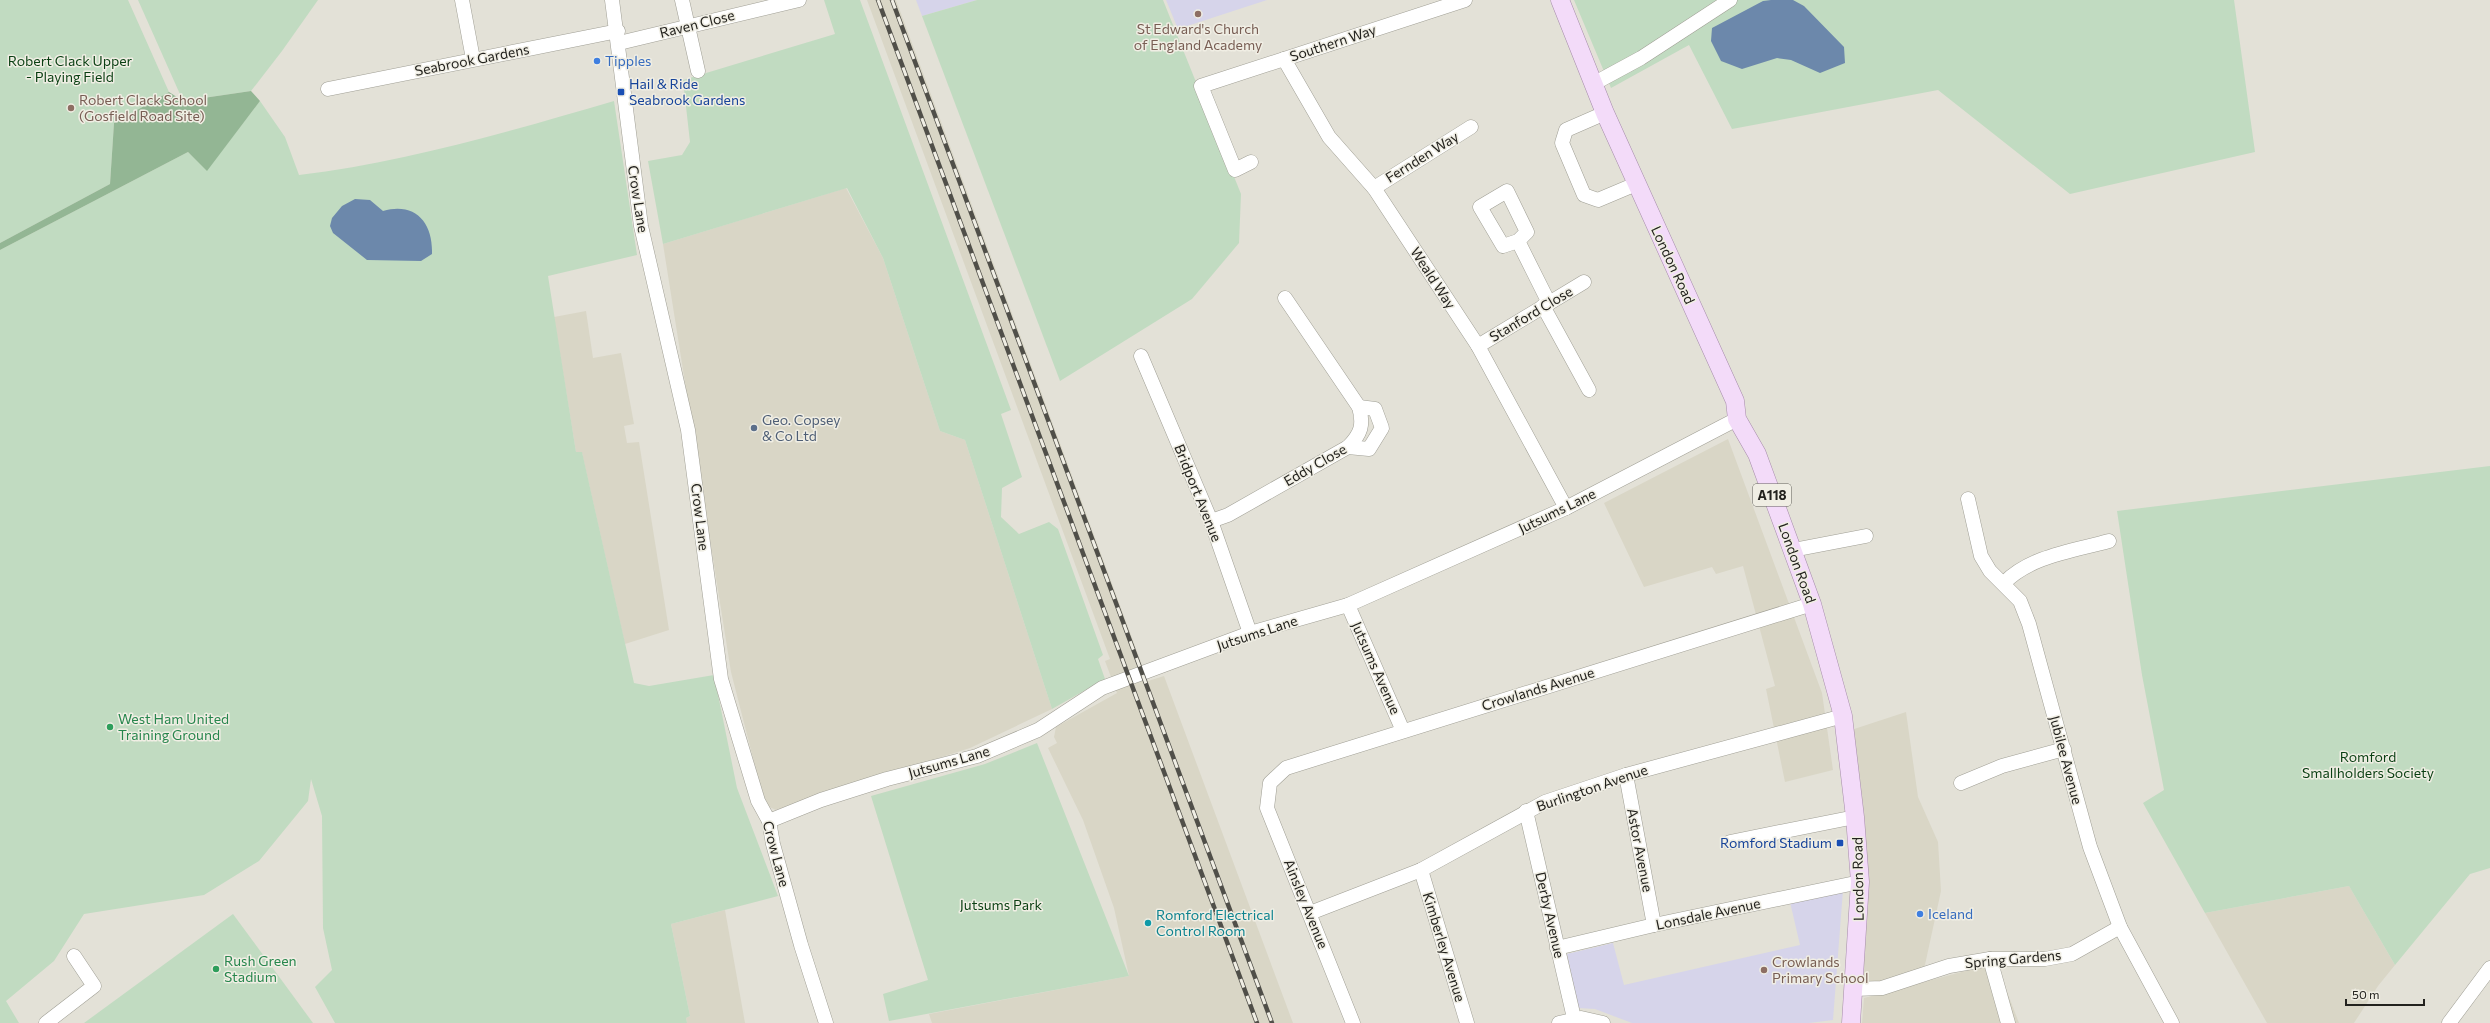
<svg xmlns="http://www.w3.org/2000/svg" width="2490" height="1023" font-family="Commissioner,sans-serif">
<style>
.built{fill:#d9d6c6}
.education{fill:#d6d4ea}
.green{fill:#c1dbc1}
.forest{fill:#93b694}
.water{fill:#6c88ab}
.lines{fill:none;stroke-linecap:round;stroke-linejoin:round}
.minor-casing{stroke:#a09f95;stroke-width:15}
.major-casing{stroke:#a58baa;stroke-width:19}
.minor{stroke:#fff;stroke-width:14}
.major{stroke:#f3dbf9;stroke-width:18}
.rail-casing{stroke:#504f49;stroke-width:4.5}
.rail{stroke:#f0eee4;stroke-width:3;stroke-dasharray:9;stroke-linecap:butt}
.education-dot{fill:#8d6e63;stroke:#f0eee4;stroke-width:1.5}
.shop-dot{fill:#3f7fe0;stroke:#f0eee4;stroke-width:1.5}
.transit-dot{fill:#1a4fb4;stroke:#f0eee4;stroke-width:1.5}
.service-dot{fill:#5c6f8a;stroke:#f0eee4;stroke-width:1.5}
.leisure-dot{fill:#2e9e5b;stroke:#f0eee4;stroke-width:1.5}
.culture-dot{fill:#0f9aa8;stroke:#f0eee4;stroke-width:1.5}
.labels{text-anchor:middle;stroke-width:3;stroke-linejoin:round;paint-order:stroke}
.shield{fill:#f0eee4;stroke:#605f59;stroke-width:1}
.shield-label{font-size:13px;font-weight:bold;fill:#23221e}
.street-label{font-size:14px;fill:#23221e;stroke:#f0eee4}
.education-label{font-size:14px;fill:#785e54;stroke:#f0eee4;text-anchor:start}
.park-label{font-size:14px;fill:#093f12;stroke:#f0eee4}
.shop-label{font-size:14px;fill:#366cbe;stroke:#f0eee4;text-anchor:start}
.transit-label{font-size:14px;fill:#164399;stroke:#f0eee4;text-anchor:start}
.service-label{font-size:14px;fill:#4e5e75;stroke:#f0eee4;text-anchor:start}
.leisure-label{font-size:14px;fill:#27864d;stroke:#f0eee4;text-anchor:start}
.culture-label{font-size:14px;fill:#0d838f;stroke:#f0eee4;text-anchor:start}
</style>
<rect width="100%" height="100%" fill="#e3e1d7"/>
<g class="built">
<polygon points="867,0 896,0 1148,681 1164,676 1293,1023 932,1023 929,1014 1129,976 1114,908 1083,820 1048,748 1057,743 1054,737 1056,727 1117,693 1105,661 1110,659"/>
<polygon points="846,188 883,258 940,431 965,440 1052,709 970,748 776,810 765,805 731,672 663,244"/>
<polygon points="586,311 593,358 621,353 634,424 624,426 627,443 639,442 669,630 625,644 582,453 576,452 554,317"/>
<polygon points="1728,439 1822,693 1833,770 1785,782 1766,689 1775,686 1743,566 1716,574 1712,567 1644,587 1604,503"/>
<polygon points="1906,712 1918,797 1938,842 1941,891 1923,974 1854,989 1856,965 1845,732"/>
<polygon points="2349,886 2395,965 2378,986 2354,1023 2267,1023 2205,913"/>
<polygon points="725,910 745,1023 687,1023 686,1018 690,1016 671,924"/>
<polygon points="1984,966 1999,971 2019,1023 1862,1023 1864,998"/>
</g>
<g class="education">
<polygon points="916,0 977,0 922,16"/>
<polygon points="1166,0 1267,0 1178,29"/>
<polygon points="1843,890 1833,1020 1809,1023 1632,1023 1595,1009 1578,1008 1567,954 1613,943 1624,985 1800,945 1790,902"/>
</g>
<g class="green">
<polygon points="0,0 128,0 169,92 114,123 110,184 0,243"/>
<polygon points="138,0 318,0 282,51 251,91 183,101"/>
<polygon points="824,0 860,0 1011,410 1001,414 1022,477 1002,488 1001,517 1019,534 1049,522 1058,529 1103,655 1098,659 1105,679 1052,709 965,440 940,431 883,258 847,188 663,244 648,161 682,155 690,142 683,80 835,34"/>
<polygon points="977,0 1163,0 1241,194 1239,243 1192,299 1060,381 922,16"/>
<polygon points="1574,0 2234,0 2255,152 2070,194 1938,90 1732,129 1689,45 1611,88"/>
<path d="M260 101 285 137 299 175C406 162 511 131 614 101L637 255 548 276 576 452H582L634 683 649 686 714 675 737 788 778 896 671 924 690 1016 686 1018 687 1023H335L315 987 332 970 323 928 322 816 311 779 308 801 259 861 204 895 84 914 54 961 6 1001 19 1023H0V250L188 152 207 170Z"/>
<polygon points="2490,466 2490,868 2470,874 2395,965 2349,886 2205,913 2143,803 2164,790 2142,675 2117,511"/>
<polygon points="1037,743 1129,976 889,1021 883,994 928,980 871,796 985,764"/>
<polygon points="233,914 313,1023 84,1023"/>
</g>
<polygon class="forest" points="251,91 260,101 207,171 188,152 0,250 0,243 110,184 114,123 169,92 183,101"/>
<g class="water">
<polygon points="1771,0 1793,0 1804,6 1844,47 1845,63 1820,73 1791,60 1777,58 1742,69 1721,61 1711,41 1712,28 1763,1"/>
<path d="M355 199 370 200 383 211C415 202 433 222 432 254L421 261 367 260 333 233 330 226 332 218 342 206Z"/>
</g>
<g class="lines">
<g class="minor-casing">
<g id="minor">
<polyline points="462,0 473,59"/>
<polyline points="612,0 641,226 688,430 721,679 758,801 769,821 773,844 801,945 826,1023"/>
<polyline points="682,0 698,71"/>
<polyline points="619,43 799,0"/>
<polyline points="1284,59 1329,137 1374,188 1478,346 1566,508"/>
<polyline points="1593,84 1641,58 1730,0"/>
<polyline points="328,89 618,31"/>
<polyline points="1605,113 1566,130 1562,143 1584,195 1598,200 1636,184"/>
<polyline points="1251,162 1235,170 1201,86 1465,0"/>
<polyline points="1374,188 1471,127"/>
<polyline points="1518,241 1527,232 1507,191 1480,207 1503,246 1518,241 1549,303"/>
<polyline points="1543,306 1589,390"/>
<polyline points="1478,346 1584,282"/>
<polyline points="1141,356 1211,521 1250,633"/>
<polyline points="1348,447 1369,449 1382,428 1375,409 1359,407"/>
<polyline points="1968,499 1981,556 1990,571 2020,601 2029,624 2090,847 2120,927 2172,1023"/>
<path d="M1211 521 1228 515 1348 447C1361 434 1364 425 1359 407L1285 298"/>
<polyline points="1793,550 1866,536"/>
<path d="M2004 583C2030 556 2073 551 2109 541"/>
<polyline points="1348,605 1403,731"/>
<polyline points="1626,775 1654,925"/>
<polyline points="1961,783 2002,766 2064,749"/>
<polyline points="1526,811 1574,1018"/>
<polyline points="769,821 821,800 887,779 977,756 1038,730 1102,688 1250,633 1348,605 1566,508 1737,419"/>
<polyline points="1730,842 1855,817"/>
<polyline points="1421,870 1467,1023"/>
<polyline points="1310,913 1421,870 1545,802 1626,775 1843,716"/>
<polyline points="1557,948 1654,925 1860,882"/>
<polyline points="1990,959 2008,1023"/>
<polyline points="1854,989 1882,988 1949,966 1990,959 2045,959 2072,954 2120,927"/>
<polyline points="46,1023 94,986 74,956"/>
<polyline points="1353,1023 1267,808 1270,783 1286,768 1812,604"/>
<polyline points="1559,1023 1581,1018 1603,1023"/>
<polyline points="2449,1023 2490,968"/>
</g>
</g>
<g class="major-casing">
<polyline id="major" points="1560,0 1605,113 1735,401 1737,419 1757,454 1812,604 1843,716 1855,817 1860,882 1851,1023"/>
</g>
<use href="#minor" class="minor"/>
<use href="#major" class="major"/>
<g class="rail-casing">
<g id="rail">
<polyline points="878,0 1257,1023"/>
<polyline points="892,0 1272,1023"/>
</g>
</g>
<use href="#rail" class="rail"/>
</g>
<g class="education-dot">
<circle cx="1198" cy="14" r="4"/>
<circle cx="71" cy="108" r="4"/>
<circle cx="1764" cy="970" r="4"/>
</g>
<g class="shop-dot">
<circle cx="597" cy="61" r="4"/>
<circle cx="1920" cy="914" r="4"/>
</g>
<g class="transit-dot">
<rect x="617" y="88" width="8" height="8" rx="2"/>
<rect x="1836" y="839" width="8" height="8" rx="2"/>
</g>
<circle class="service-dot" cx="754" cy="428" r="4"/>
<g class="leisure-dot">
<circle cx="110" cy="727" r="4"/>
<circle cx="216" cy="969" r="4"/>
</g>
<circle class="culture-dot" cx="1148" cy="923" r="4"/>
<g class="labels">
<rect class="shield" x="1753" y="484" width="38" height="22" rx="3"/>
<g class="shield-label">
<text x="1772" y="500">A118</text>
</g>
<g class="street-label">
<text transform="translate(697 24) rotate(-14)" y="5">Raven Close</text>
<text transform="translate(1333 43) rotate(-18)" y="5">Southern Way</text>
<text transform="translate(472 60) rotate(-11)" y="5">Seabrook Gardens</text>
<text transform="translate(1422 157) rotate(-32)" y="5">Fernden Way</text>
<text transform="translate(638 199) rotate(81)" y="5">Crow Lane</text>
<text transform="translate(1673 265) rotate(65)" y="5">London Road</text>
<text transform="translate(1433 278) rotate(57)" y="5">Weald Way</text>
<text transform="translate(1531 314) rotate(-31)" y="5">Stanford Close</text>
<text transform="translate(1315 465) rotate(-30)" y="5">Eddy Close</text>
<text transform="translate(1198 493) rotate(68)" y="5">Bridport Avenue</text>
<text transform="translate(1557 511) rotate(-26)" y="5">Jutsums Lane</text>
<text transform="translate(700 517) rotate(83)" y="5">Crow Lane</text>
<text transform="translate(1797 563) rotate(70)" y="5">London Road</text>
<text transform="translate(1257 633) rotate(-18)" y="5">Jutsums Lane</text>
<text transform="translate(1376 668) rotate(66)" y="5">Jutsums Avenue</text>
<text transform="translate(1538 689) rotate(-17)" y="5">Crowlands Avenue</text>
<text transform="translate(2066 760) rotate(75)" y="5">Jubilee Avenue</text>
<text transform="translate(949 762) rotate(-16)" y="5">Jutsums Lane</text>
<text transform="translate(1592 788) rotate(-19)" y="5">Burlington Avenue</text>
<text transform="translate(1640 850) rotate(79)" y="5">Astor Avenue</text>
<text transform="translate(776 854) rotate(75)" y="5">Crow Lane</text>
<text transform="translate(1858 879) rotate(-91)" y="5">London Road</text>
<text transform="translate(1306 904) rotate(68)" y="5">Ainsley Avenue</text>
<text transform="translate(1708 914) rotate(-12)" y="5">Lonsdale Avenue</text>
<text transform="translate(1550 915) rotate(77)" y="5">Derby Avenue</text>
<text transform="translate(1444 947) rotate(73)" y="5">Kimberley Avenue</text>
<text transform="translate(2013 959) rotate(-5)" y="5">Spring Gardens</text>
</g>
<g class="education-label">
<text x="1198" y="34" text-anchor="middle">St Edward's Church<tspan x="1198" dy="16">of England Academy</tspan></text>
<text x="79" y="105">Robert Clack School<tspan x="79" dy="16">(Gosfield Road Site)</tspan></text>
<text x="1772" y="967">Crowlands<tspan x="1772" dy="16">Primary School</tspan></text>
</g>
<g class="park-label">
<text x="70" y="66">Robert Clack Upper<tspan x="70" dy="16">- Playing Field</tspan></text>
<text x="2368" y="762">Romford<tspan x="2368" dy="16">Smallholders Society</tspan></text>
<text x="1001" y="910">Jutsums Park</text>
</g>
<g class="shop-label">
<text x="605" y="66">Tipples</text>
<text x="1928" y="919">Iceland</text>
</g>
<g class="transit-label">
<text x="629" y="89">Hail &amp; Ride<tspan x="629" dy="16">Seabrook Gardens</tspan></text>
<text x="1832" y="848" text-anchor="end">Romford Stadium</text>
</g>
<g class="service-label">
<text x="762" y="425">Geo. Copsey<tspan x="762" dy="16">&amp; Co Ltd</tspan></text>
</g>
<g class="leisure-label">
<text x="118" y="724">West Ham United<tspan x="118" dy="16">Training Ground</tspan></text>
<text x="224" y="966">Rush Green<tspan x="224" dy="16">Stadium</tspan></text>
</g>
<g class="culture-label">
<text x="1156" y="920">Romford Electrical<tspan x="1156" dy="16">Control Room</tspan></text>
</g>
</g>
<path d="M2346 999v6h78v-6" fill="none" stroke="#23221e" stroke-width="2"/>
<text x="2352" y="999" font-size="12" fill="#23221e" stroke="#f0eee4" stroke-width="3" paint-order="stroke">50 m</text>
</svg>
